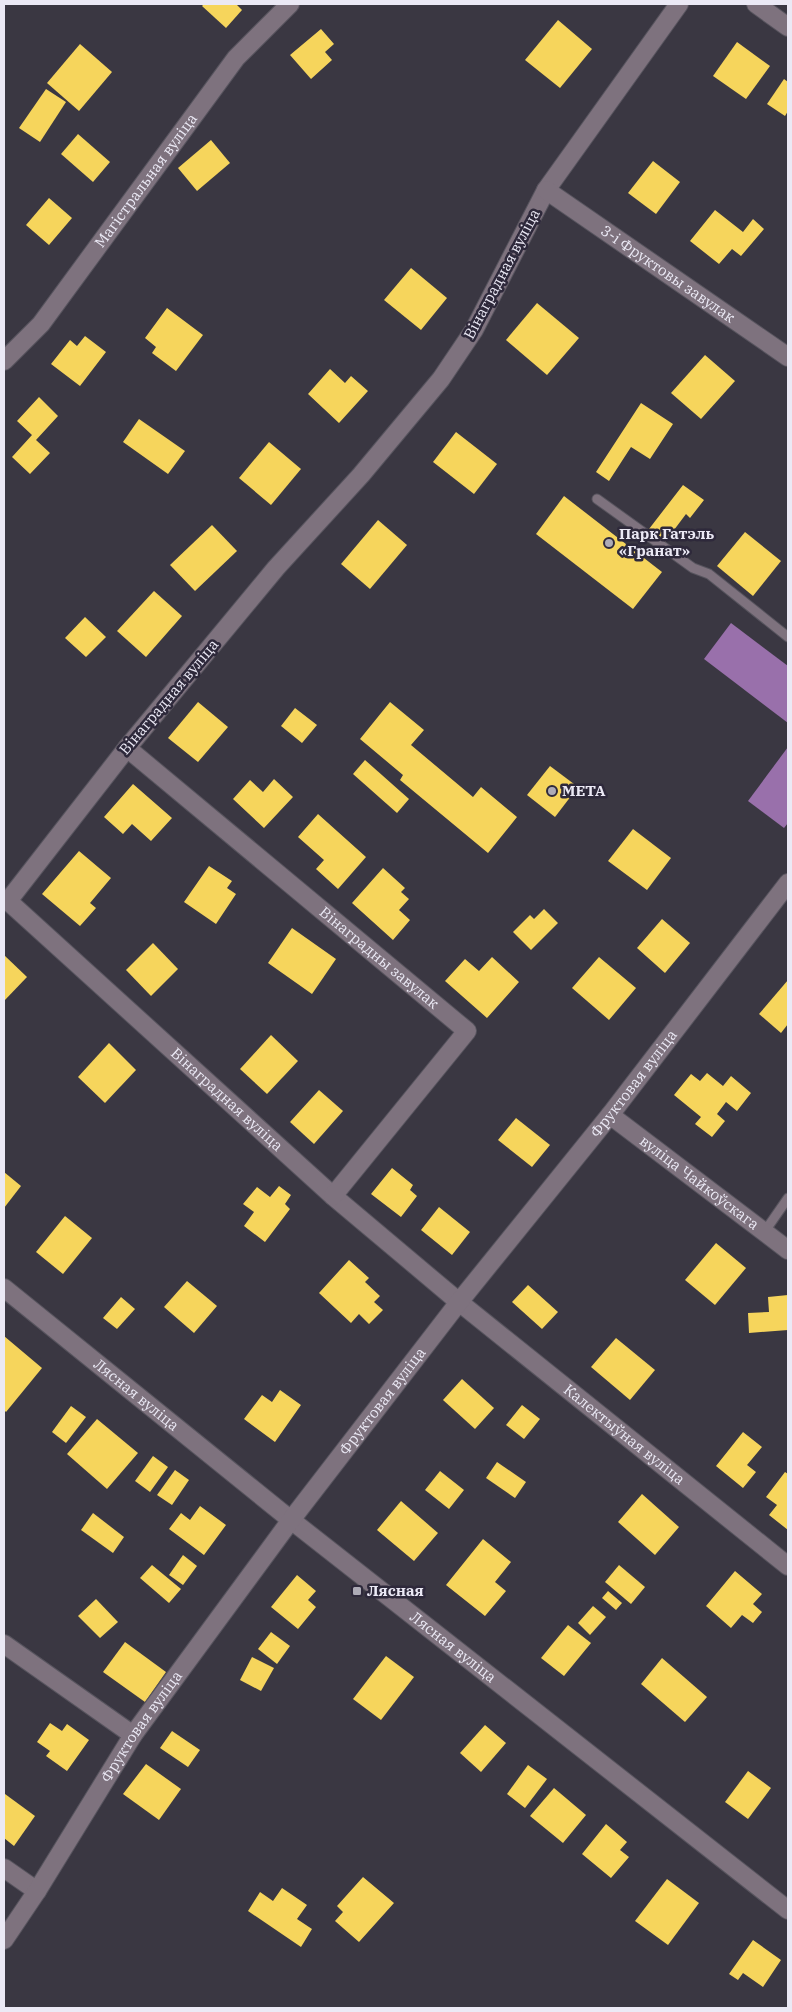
<svg xmlns="http://www.w3.org/2000/svg" width="792" height="2012" font-family="'IBM Plex Serif',serif">
<style>
.homes{fill:#f6d55c}
.offices{fill:#9970ab}
.lines{fill:none;stroke-linecap:round;stroke-linejoin:round}
.service-casing{stroke:#57545e;stroke-width:11}
.minor-casing{stroke:#57545e;stroke-width:20}
.service{stroke:#7e727e;stroke-width:9}
.minor{stroke:#7e727e;stroke-width:18}
.poi-dot{fill:#adabb6;stroke:#2e293b;stroke-width:2}
.labels{text-anchor:middle;stroke-width:5;stroke-linejoin:round;paint-order:stroke}
.street-label{font-size:15px;fill:#ebe9f5;stroke:#2e293b}
.poi-label{font-size:15px;font-weight:bold;fill:#ebe9f5;stroke:#2e293b;text-anchor:start}
</style>
<rect width="100%" height="100%" fill="#3a3742"/>
<g class="homes">
<polygon points="204,4 236,4 242,10 226,28 202,6"/>
<polygon points="558,20 592,49 560,88 525,60"/>
<polygon points="321,29 334,44 325,52 332,60 311,79 290,55"/>
<polygon points="737,42 770,66 746,99 713,76"/>
<polygon points="80,44 112,72 79,111 47,83"/>
<polygon points="784,79 788,82 788,111 785,116 767,104"/>
<polygon points="46,89 66,102 40,142 19,128"/>
<polygon points="78,134 110,162 93,182 61,154"/>
<polygon points="211,140 230,163 197,191 178,168"/>
<polygon points="653,161 680,182 656,214 628,193"/>
<polygon points="49,198 72,218 49,245 26,225"/>
<polygon points="715,210 743,232 753,219 764,229 741,256 732,249 719,264 690,241"/>
<polygon points="411,268 447,298 421,330 384,300"/>
<polygon points="537,303 579,338 547,375 506,340"/>
<polygon points="167,308 203,335 176,371 152,353 156,347 145,338"/>
<polygon points="85,336 106,352 80,386 51,364 70,340 77,346"/>
<polygon points="705,355 735,381 701,419 671,393"/>
<polygon points="330,369 345,383 351,376 368,391 339,423 308,394"/>
<polygon points="39,397 58,416 36,440 50,453 30,474 12,457 32,435 17,421"/>
<polygon points="641,403 673,424 650,459 631,447 609,481 596,472"/>
<polygon points="139,419 185,451 168,474 123,442"/>
<polygon points="456,432 497,464 474,494 433,462"/>
<polygon points="269,442 301,469 271,505 239,478"/>
<polygon points="683,485 704,500 690,518 686,514 665,542 649,529"/>
<polygon points="564,496 662,572 633,609 536,534"/>
<polygon points="378,520 407,545 370,589 341,564"/>
<polygon points="212,525 237,551 195,591 170,565"/>
<polygon points="745,532 781,561 753,596 717,566"/>
<polygon points="154,591 182,616 146,657 117,631"/>
<polygon points="85,617 106,637 86,657 65,638"/>
<polygon points="198,702 228,727 198,762 168,738"/>
<polygon points="390,702 424,730 411,745 473,797 481,787 517,817 488,853 400,780 403,775 360,739"/>
<polygon points="295,708 317,725 302,743 281,726"/>
<polygon points="365,760 409,799 397,813 353,774"/>
<polygon points="550,766 578,787 555,817 527,795"/>
<polygon points="274,779 293,797 264,828 233,799 250,780 263,792"/>
<polygon points="133,784 172,818 151,841 132,824 123,834 104,817"/>
<polygon points="318,814 366,857 338,889 316,869 324,860 298,837"/>
<polygon points="633,829 671,858 647,890 608,861"/>
<polygon points="79,851 111,878 90,903 96,908 80,926 42,894"/>
<polygon points="209,866 232,881 227,888 236,894 216,924 184,902"/>
<polygon points="383,868 405,888 401,892 409,899 399,910 410,920 393,940 352,903"/>
<polygon points="544,909 558,923 531,950 513,932 530,915 534,919"/>
<polygon points="662,919 690,943 665,973 637,948"/>
<polygon points="292,928 336,959 312,994 268,963"/>
<polygon points="153,943 178,969 151,996 126,970"/>
<polygon points="4,955 27,977 4,1001"/>
<polygon points="492,957 519,982 487,1018 445,981 465,959 479,971"/>
<polygon points="599,957 636,988 609,1020 572,988"/>
<polygon points="788,980 788,1024 781,1033 759,1014"/>
<polygon points="271,1035 298,1061 267,1094 240,1069"/>
<polygon points="109,1043 136,1070 105,1103 78,1077"/>
<polygon points="707,1073 723,1086 731,1076 751,1093 737,1111 726,1102 717,1114 725,1121 712,1137 695,1124 701,1117 674,1095 691,1074 700,1081"/>
<polygon points="319,1090 343,1111 314,1144 290,1122"/>
<polygon points="516,1118 550,1145 532,1167 498,1140"/>
<polygon points="392,1168 413,1185 410,1190 417,1196 401,1217 371,1194"/>
<polygon points="4,1172 21,1186 4,1208"/>
<polygon points="279,1186 291,1195 285,1204 290,1209 265,1242 244,1226 254,1212 243,1204 257,1187 270,1197"/>
<polygon points="439,1207 470,1232 452,1255 421,1230"/>
<polygon points="65,1216 92,1238 63,1274 36,1252"/>
<polygon points="716,1243 746,1268 715,1305 685,1280"/>
<polygon points="349,1260 369,1278 365,1282 380,1296 374,1302 383,1310 369,1324 359,1314 351,1323 319,1293"/>
<polygon points="187,1281 217,1306 194,1333 164,1307"/>
<polygon points="528,1285 558,1312 542,1329 512,1302"/>
<polygon points="788,1295 788,1330 749,1333 748,1313 769,1312 768,1297"/>
<polygon points="121,1297 135,1309 117,1329 103,1318"/>
<polygon points="4,1336 42,1368 6,1412 4,1410"/>
<polygon points="616,1338 655,1370 630,1400 591,1367"/>
<polygon points="462,1379 494,1408 475,1429 443,1400"/>
<polygon points="280,1390 301,1405 275,1442 244,1419 262,1395 272,1402"/>
<polygon points="522,1405 540,1419 524,1439 506,1425"/>
<polygon points="71,1406 86,1417 66,1443 52,1432"/>
<polygon points="97,1419 138,1453 107,1489 67,1454"/>
<polygon points="743,1432 762,1447 747,1465 756,1472 743,1488 716,1466"/>
<polygon points="153,1456 168,1467 150,1492 135,1481"/>
<polygon points="497,1462 526,1482 515,1498 486,1478"/>
<polygon points="175,1470 189,1480 172,1505 157,1495"/>
<polygon points="440,1471 464,1490 449,1509 425,1490"/>
<polygon points="785,1472 788,1474 788,1530 769,1515 777,1505 766,1497"/>
<polygon points="642,1494 679,1527 655,1555 618,1522"/>
<polygon points="401,1501 438,1533 414,1561 377,1530"/>
<polygon points="200,1506 226,1525 204,1555 169,1529 181,1513 190,1520"/>
<polygon points="93,1513 124,1537 113,1553 81,1530"/>
<polygon points="483,1539 511,1562 495,1582 506,1591 485,1616 446,1585"/>
<polygon points="183,1555 197,1566 183,1585 169,1575"/>
<polygon points="152,1565 181,1589 169,1603 140,1578"/>
<polygon points="619,1565 645,1587 631,1604 605,1582"/>
<polygon points="735,1571 762,1594 753,1604 762,1612 753,1623 742,1615 731,1628 706,1606"/>
<polygon points="297,1575 316,1591 308,1600 316,1607 298,1629 271,1607"/>
<polygon points="608,1591 622,1603 616,1610 602,1598"/>
<polygon points="96,1599 118,1622 100,1638 78,1616"/>
<polygon points="593,1606 606,1617 590,1635 578,1623"/>
<polygon points="568,1625 591,1643 564,1676 541,1658"/>
<polygon points="271,1632 290,1646 277,1664 258,1649"/>
<polygon points="125,1642 166,1672 145,1702 103,1672"/>
<polygon points="386,1656 414,1677 381,1720 353,1699"/>
<polygon points="252,1657 274,1668 261,1691 240,1680"/>
<polygon points="662,1658 707,1697 685,1722 641,1684"/>
<polygon points="50,1723 62,1731 67,1724 89,1740 67,1771 46,1756 50,1751 37,1742"/>
<polygon points="485,1725 506,1743 481,1772 460,1753"/>
<polygon points="172,1731 200,1750 188,1767 160,1748"/>
<polygon points="146,1764 181,1789 159,1820 123,1794"/>
<polygon points="528,1765 547,1779 525,1808 507,1794"/>
<polygon points="748,1771 771,1788 748,1819 725,1802"/>
<polygon points="554,1788 586,1815 563,1843 530,1816"/>
<polygon points="5,1794 35,1816 14,1846 4,1838"/>
<polygon points="606,1824 627,1842 620,1850 629,1857 611,1878 582,1854"/>
<polygon points="363,1877 394,1903 359,1942 335,1921 343,1912 337,1906"/>
<polygon points="667,1879 699,1903 668,1945 635,1921"/>
<polygon points="282,1888 307,1905 297,1919 312,1929 301,1947 248,1911 260,1892 273,1901"/>
<polygon points="753,1940 781,1960 763,1987 743,1973 738,1980 729,1974"/>
</g>
<g class="offices">
<polygon points="731,623 788,666 788,723 704,659"/>
<polygon points="788,747 788,823 784,828 748,801"/>
</g>
<g class="lines">
<g class="service-casing">
<g id="service">
<polyline points="597,499 693,568 709,574 788,637"/>
<polyline points="765,1231 788,1198"/>
</g>
</g>
<g class="minor-casing">
<g id="minor">
<path id="s1" d="M679 4 546 190 474 330 441 379 361 475 276 568 127 748 8 901 333 1196 459 1302 788 1566"/>
<polyline points="756,4 788,27"/>
<path id="s2" d="M546 190 788 357"/>
<path id="s3" d="M4 361 41 324 236 58 290 4"/>
<path id="s4" d="M127 748 467 1031 333 1196"/>
<path id="s5" d="M610 1115 788 1250"/>
<path id="s6" d="M4 1288 291 1520 788 1910"/>
<polyline points="4,1644 133,1735"/>
<polyline points="4,1868 37,1891"/>
<path id="s7" d="M4 1940 37 1891 133 1735 291 1520 459 1302 610 1115 788 883"/>
</g>
</g>
<use href="#service" class="service"/>
<use href="#minor" class="minor"/>
</g>
<g class="poi-dot">
<circle cx="609" cy="543" r="5"/>
<circle cx="552" cy="791" r="5"/>
<rect x="352" y="1586" width="10" height="10" rx="2.5"/>
</g>
<g class="labels">
<g class="street-label">
<text dy="5" stroke="none"><textPath href="#s3" startOffset="230">Магістральная вуліца</textPath></text>
<text transform="translate(502 274) rotate(-62)" y="5">Вінаградная вуліца</text>
<text dy="5" stroke="none"><textPath href="#s2" startOffset="148">3-і Фруктовы завулак</textPath></text>
<text transform="translate(169 697) rotate(-50)" y="5">Вінаградная вуліца</text>
<text dy="5" stroke="none"><textPath href="#s4" startOffset="328">Вінаградны завулак</textPath></text>
<text dy="5" stroke="none"><textPath href="#s7" startOffset="1064">Фруктовая вуліца</textPath></text>
<text dy="5" stroke="none"><textPath href="#s1" startOffset="1419">Вінаградная вуліца</textPath></text>
<text dy="5" stroke="none"><textPath href="#s5" startOffset="112">вуліца Чайкоўскага</textPath></text>
<text dy="5" stroke="none"><textPath href="#s6" startOffset="170">Лясная вуліца</textPath></text>
<text dy="5" stroke="none"><textPath href="#s7" startOffset="659">Фруктовая вуліца</textPath></text>
<text dy="5" stroke="none"><textPath href="#s1" startOffset="1939">Калектыўная вуліца</textPath></text>
<text dy="5" stroke="none"><textPath href="#s6" startOffset="575">Лясная вуліца</textPath></text>
<text dy="5" stroke="none"><textPath href="#s7" startOffset="254">Фруктовая вуліца</textPath></text>
</g>
<g class="poi-label">
<text x="619" y="539">Парк Гатэль<tspan x="619" dy="17">«Гранат»</tspan></text>
<text x="562" y="796">МЕТА</text>
<text x="367" y="1596">Лясная</text>
</g>
</g>
<rect width="792" height="2012" fill="none" stroke="#ebe9f5" stroke-width="10"/>
</svg>
